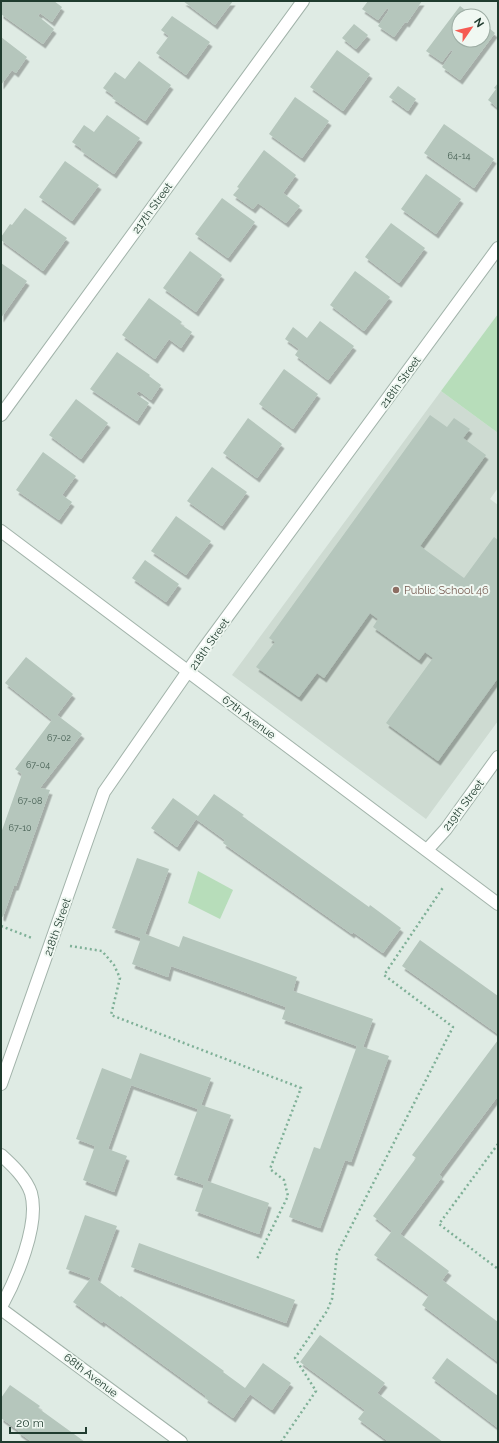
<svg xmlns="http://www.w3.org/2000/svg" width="499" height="1443" font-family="Raleway,sans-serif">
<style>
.built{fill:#cedbd2}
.green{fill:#b7ddba}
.building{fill:#b5c6bc;filter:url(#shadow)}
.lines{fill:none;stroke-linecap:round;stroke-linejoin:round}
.minor-casing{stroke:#a2b3aa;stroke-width:14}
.path{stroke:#7fb097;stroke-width:2.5;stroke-dasharray:2 3;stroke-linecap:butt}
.minor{stroke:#fff;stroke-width:12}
.education-dot{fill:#8d6e63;stroke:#f0f8f2;stroke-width:1.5}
.labels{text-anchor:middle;stroke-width:4;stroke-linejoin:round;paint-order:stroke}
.number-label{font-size:9px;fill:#455e52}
.street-label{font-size:11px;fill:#203c2f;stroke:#f0f8f2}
.education-label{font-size:11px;fill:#785e54;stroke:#f0f8f2;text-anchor:start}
</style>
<defs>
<filter id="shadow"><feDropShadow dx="2.5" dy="4.5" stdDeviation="0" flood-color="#0004"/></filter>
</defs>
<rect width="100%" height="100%" fill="#dfebe4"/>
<polygon class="built" points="441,391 498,433 498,488 490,499 498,505 498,721 426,819 232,675"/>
<g class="green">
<polygon points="498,314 498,433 441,391"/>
<polygon points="198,871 233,890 220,919 188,903"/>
</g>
<g class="building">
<polygon points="1,1 54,1 62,7 52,22 40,13 38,16 54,29 43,44 1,14"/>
<polygon points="183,1 233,1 215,25"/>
<polygon points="368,1 422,1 407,23 405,22 394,37 378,26 389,10 387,8 378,20 362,9"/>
<polygon points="460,6 473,16 459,16 459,40 483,40 483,23 495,33 460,80 442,67 453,51 451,50 442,62 426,51"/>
<polygon points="172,16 210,42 186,75 156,53 169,36 161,30"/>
<polygon points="354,24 368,35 356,49 342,38"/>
<polygon points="1,37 27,57 16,73 12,70 1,85"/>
<polygon points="337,50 370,74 343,111 310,87"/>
<polygon points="139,61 171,85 145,121 112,98 114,96 103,88 115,72 125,79"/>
<polygon points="498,83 498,108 488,100 496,89 494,88"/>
<polygon points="398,86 416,99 408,111 389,97"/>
<polygon points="295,97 329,121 302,158 269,134"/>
<polygon points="107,115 140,138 114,174 81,151 82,149 72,142 84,125 94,132"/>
<polygon points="444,124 494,159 474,188 424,153"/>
<polygon points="264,150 296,175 283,193 300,206 286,223 258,203 253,209 233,195 239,188 237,187"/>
<polygon points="65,161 99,185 72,221 39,197"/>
<polygon points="426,174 461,199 436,234 401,209"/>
<polygon points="222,198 255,222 228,258 195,234"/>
<polygon points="25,208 67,238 43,271 1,240 1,237 10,224 12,225"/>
<polygon points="391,223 425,248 399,283 365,257"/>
<polygon points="190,251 222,275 196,312 163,288"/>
<polygon points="1,263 27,281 1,318"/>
<polygon points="355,271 390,297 364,331 330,305"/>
<polygon points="149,298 182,322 180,324 192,332 181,348 169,339 155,359 122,335"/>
<polygon points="320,321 354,346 328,380 295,355 299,349 285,339 293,327 307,338"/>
<polygon points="117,352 150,375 149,376 161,385 151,400 139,391 136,394 149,403 137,421 90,389"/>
<polygon points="284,369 318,394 293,429 259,404"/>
<polygon points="76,399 108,423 81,459 49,435"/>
<polygon points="430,415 447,427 454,418 470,429 463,438 486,455 420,546 464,578 494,537 498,540 498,678 438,761 386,723 433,658 425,652 419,660 373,627 378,619 370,613 324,678 317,673 299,697 256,667 275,642 269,638"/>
<polygon points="248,418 282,444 257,478 223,453"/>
<polygon points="43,452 76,476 62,495 72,502 59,520 16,490"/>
<polygon points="212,467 247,492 222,526 187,501"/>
<polygon points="176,516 211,541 186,575 151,551"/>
<polygon points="145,560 179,584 166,602 132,578"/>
<polygon points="26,657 73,694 57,715 82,734 40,788 50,790 16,886 14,886 3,917 1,916 1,833 22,774 15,769 52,720 5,683"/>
<polygon points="214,794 244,815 242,816 369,907 370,905 401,928 383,953 353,932 352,934 223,843 225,840 196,819 177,847 151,828 173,798 198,816"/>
<polygon points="137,858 169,869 145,934 179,947 183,936 297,977 293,991 373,1019 363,1047 389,1056 351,1162 345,1160 320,1228 289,1217 314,1147 320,1149 357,1046 282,1019 286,1007 171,966 168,977 132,964 141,938 112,928"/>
<polygon points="420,940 498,996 498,1034 402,966"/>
<polygon points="498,1040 498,1096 439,1175 442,1177 400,1234 449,1271 442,1280 498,1322 498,1362 422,1305 429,1295 374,1255 392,1231 373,1216 416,1158 412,1155"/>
<polygon points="140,1053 211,1078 201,1105 231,1115 207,1181 269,1203 259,1234 195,1211 204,1185 174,1175 198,1109 131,1085 108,1149 127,1156 114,1192 83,1180 95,1146 76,1139 102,1068 131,1079"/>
<polygon points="85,1215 117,1226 97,1280 120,1297 121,1296 224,1371 223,1372 245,1388 263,1363 291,1383 272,1410 250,1394 233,1418 205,1398 206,1396 103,1321 102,1323 73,1302 91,1278 66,1269"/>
<polygon points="139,1243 295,1300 286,1323 131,1267"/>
<polygon points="320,1335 385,1383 377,1393 443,1442 389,1442 358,1419 365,1410 300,1362"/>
<polygon points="447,1358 498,1396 498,1428 432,1378"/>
<polygon points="10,1385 40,1406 38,1408 85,1442 32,1442 18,1432 19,1431 1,1418 1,1398"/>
</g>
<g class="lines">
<g class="minor-casing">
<g id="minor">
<polyline points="1,415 303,1"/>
<polyline points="1,531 498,904"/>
<polyline points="427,850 446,829 498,757"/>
<polyline points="1,1084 104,792 202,651 498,248"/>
<path d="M1 1155C12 1165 26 1178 31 1193 40 1224 16 1280 1 1307"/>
<polyline points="1,1309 181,1442"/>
</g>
</g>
<g class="path">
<polyline points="1,926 32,938"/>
<polyline points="70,946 102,951 114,965 120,978 111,1015 301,1088 270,1169 284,1180 288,1196 257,1259"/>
<polyline points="498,1144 439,1224 498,1269"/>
<polyline points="281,1442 316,1391 295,1358 327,1311 332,1299 337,1254 453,1027 384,975 444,886"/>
</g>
<use href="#minor" class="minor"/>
</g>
<circle class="education-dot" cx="396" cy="590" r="4"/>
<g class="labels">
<g class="number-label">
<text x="459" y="159">64-14</text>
<text x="59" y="741">67-02</text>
<text x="38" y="768">67-04</text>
<text x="30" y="804">67-08</text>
<text x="20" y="831">67-10</text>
</g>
<g class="street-label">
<text transform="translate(152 208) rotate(-54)" y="4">217th Street</text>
<text transform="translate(400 382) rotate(-54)" y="4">218th Street</text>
<text transform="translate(209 644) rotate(-55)" y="4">218th Street</text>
<text transform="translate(249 717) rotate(37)" y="4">67th Avenue</text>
<text transform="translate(463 805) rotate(-53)" y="4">219th Street</text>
<text transform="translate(57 927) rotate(-71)" y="4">218th Street</text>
<text transform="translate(91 1375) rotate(37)" y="4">68th Avenue</text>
</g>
<g class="education-label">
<text x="404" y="594">Public School 46</text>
</g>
</g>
<rect width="499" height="1443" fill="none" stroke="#203c2f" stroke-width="4"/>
<g transform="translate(471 28) rotate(56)"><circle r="19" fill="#f0f8f2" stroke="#9dada4"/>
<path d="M0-3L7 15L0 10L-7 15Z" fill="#f65b53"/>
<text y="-6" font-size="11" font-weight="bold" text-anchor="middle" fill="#203c2f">N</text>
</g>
<path d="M10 1427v6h76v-6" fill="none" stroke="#203c2f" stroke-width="2"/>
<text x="16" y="1427" font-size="12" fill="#203c2f" stroke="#f0f8f2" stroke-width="3" paint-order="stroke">20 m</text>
</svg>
